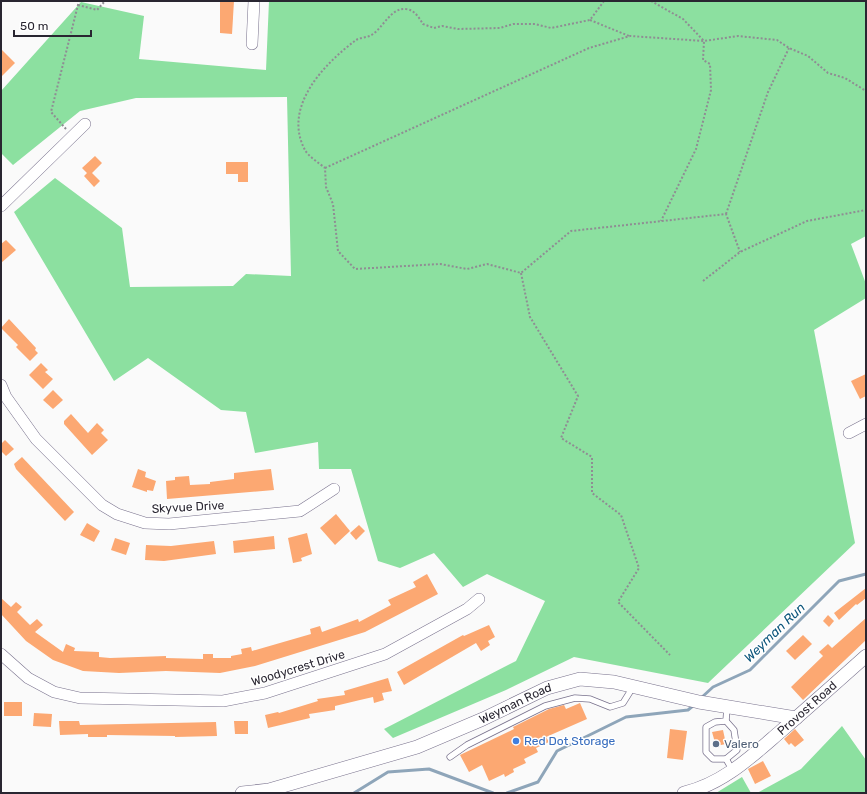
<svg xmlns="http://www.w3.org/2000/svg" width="867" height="794" font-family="Rubik,sans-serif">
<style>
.forest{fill:#8ce0a0}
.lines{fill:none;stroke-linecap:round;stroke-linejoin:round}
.stream{stroke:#8ea5b9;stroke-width:3}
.building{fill:#fca872}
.service-casing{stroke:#79728d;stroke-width:7}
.minor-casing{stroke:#79728d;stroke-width:12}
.tertiary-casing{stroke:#79728d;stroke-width:14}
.path{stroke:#8f8d93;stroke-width:2;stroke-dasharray:2 2;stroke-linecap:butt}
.service{stroke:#fff;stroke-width:5.5}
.minor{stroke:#fff;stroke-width:11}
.tertiary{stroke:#fff;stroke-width:13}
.shop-dot{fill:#3f7fe0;stroke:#fff;stroke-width:1.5}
.service-dot{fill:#5c6f8a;stroke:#fff;stroke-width:1.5}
.labels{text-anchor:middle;stroke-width:3;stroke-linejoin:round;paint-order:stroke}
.street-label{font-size:12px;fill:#292631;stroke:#fff}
.shop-label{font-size:12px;fill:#366cbe;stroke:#fff;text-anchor:start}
.service-label{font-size:12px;fill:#4e5e75;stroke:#fff;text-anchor:start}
.water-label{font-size:13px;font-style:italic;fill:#0d567c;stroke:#fff}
</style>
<rect width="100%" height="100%" fill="#fafafa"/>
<g class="forest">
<polygon points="269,1 866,1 866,236 851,244 866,284 866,298 814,330 855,543 708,683 574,657 506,690 393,738 384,729 516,661 545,601 487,574 463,587 434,553 400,568 378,561 351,469 319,469 318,442 255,453 246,412 221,410 148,358 114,381 14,212 55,178 122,228 130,287 233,286 246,274 291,276 287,97 136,98 80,111 13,165 1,153 1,91 81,2 144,16 139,59 266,70"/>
<polygon points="842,726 866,760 866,793 757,793 801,769"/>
<polygon points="742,777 751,793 716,793"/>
</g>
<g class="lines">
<g class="stream">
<polyline points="701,698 713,687 750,670 839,581 866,574"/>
<polyline points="354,793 388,772 429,769 493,793"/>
<polyline points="507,793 538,782 557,751 626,717 688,710 694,705"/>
</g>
</g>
<g class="building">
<polygon points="220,1 234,1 232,34 220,33"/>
<polygon points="1,49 15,63 1,77"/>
<polygon points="95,156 102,163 92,173 100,181 94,187 84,176 87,173 82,168"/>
<polygon points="226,162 248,162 248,182 238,182 238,174 226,174"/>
<polygon points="6,240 16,250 1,263 1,244"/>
<polygon points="9,319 36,348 35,350 38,353 30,361 16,347 18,345 1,328"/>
<polygon points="41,363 48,370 45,372 53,379 43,389 29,375"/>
<polygon points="866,374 866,396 860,399 851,381"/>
<polygon points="53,390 63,400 53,409 43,400"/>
<polygon points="71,414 88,433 97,423 104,430 101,433 108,440 92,455 64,424 64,421"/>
<polygon points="5,440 14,449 6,456 1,451 1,444"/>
<polygon points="22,457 74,512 65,521 16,469 14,464"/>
<polygon points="138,469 146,472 145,477 156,481 153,491 147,490 147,492 132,487"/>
<polygon points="271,469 274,490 167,499 166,481 175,480 175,477 189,476 190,485 210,484 210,482 234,479 234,473"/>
<polygon points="336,514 350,531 335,545 320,528"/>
<polygon points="87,523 100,531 94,542 80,535"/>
<polygon points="359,525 365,531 356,540 350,533"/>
<polygon points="307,533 312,554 301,558 302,561 293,563 288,538"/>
<polygon points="274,536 275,549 234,553 233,541"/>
<polygon points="115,538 130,543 126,555 111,550"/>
<polygon points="214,541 216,554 164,561 145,560 146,545 171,546"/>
<polygon points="427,574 438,594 365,632 255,666 220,673 166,671 119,673 83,671 53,660 26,641 1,614 1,598 11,607 16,602 22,607 17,612 30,625 37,619 43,625 35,632 63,652 66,644 75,648 74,651 99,652 99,657 110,658 166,656 166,658 203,659 203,654 213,654 213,658 231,658 231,656 242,654 241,649 251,647 252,651 311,634 310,629 320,626 322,632 358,619 359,622 391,605 388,600 416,587 413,582"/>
<polygon points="866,588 866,598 857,605 856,604 839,620 834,613"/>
<polygon points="828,615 834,621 829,627 823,621"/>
<polygon points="866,618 866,640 803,700 791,687 823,656 819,652 828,644 832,648"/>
<polygon points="489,625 495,637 488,641 490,645 481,651 476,643 404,685 397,672 463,635 464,636"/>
<polygon points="803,635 812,644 795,660 786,651"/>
<polygon points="388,678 392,691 382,693 384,700 374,703 373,697 360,700 335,706 335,710 309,714 310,718 268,728 265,715 278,712 279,713 318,701 317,699 345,695 344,691"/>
<rect x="4" y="702" width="18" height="14"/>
<polygon points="580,703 587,719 546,737 549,742 536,748 538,752 524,759 526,763 513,769 514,772 505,777 504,774 489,781 482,765 469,772 460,755 462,754 514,729 513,727 549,709 564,705 566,709"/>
<polygon points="34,713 52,714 51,727 33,726"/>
<polygon points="59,721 79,721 80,725 216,722 217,736 175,737 175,736 107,735 107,737 88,737 88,734 60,735"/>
<polygon points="234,721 248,721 248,734 235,734"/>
<polygon points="670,729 687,731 683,760 667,758"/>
<polygon points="795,729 804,740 795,747 791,743 789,745 784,739"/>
<polygon points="723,730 726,744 716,746 712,732"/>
<polygon points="763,761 771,776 755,784 748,769"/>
</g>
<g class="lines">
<g class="service-casing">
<g id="service">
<polyline points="727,707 726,721 715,722 706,727 706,752 713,759 726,759 733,771"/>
<polyline points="450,757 467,745 545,706 575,698 590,699 610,707 623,703 633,687"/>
<polyline points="726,759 737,750 734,730 726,721"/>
</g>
</g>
<g class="minor-casing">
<g id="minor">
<polyline points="252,44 254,1"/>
<polyline points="1,206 85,124"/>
<polyline points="1,385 6,397 36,439 102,505 117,514 145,523 169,524 300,511 334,489"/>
<polyline points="849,433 866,424"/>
<polyline points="1,654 28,678 54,692 80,698 223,701 265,693 385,654 467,609 479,599"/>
</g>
</g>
<g class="tertiary-casing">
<g id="tertiary">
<path id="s1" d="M242 793 269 790 417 747 483 719 547 688 580 679 614 682 699 702 796 718"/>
<path id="s2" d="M684 793C723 784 752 756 781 731 810 706 838 681 866 656"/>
</g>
</g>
<g class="path">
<path d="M604 1 590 20 551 28 535 24H513L500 28 458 29 442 26 434 28 423 24C419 18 415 10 406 9 392 7 383 27 373 34 368 38 361 37 356 40 324 64 282 107 305 150 308 156 319 163 325 168L326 187 333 204 338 251 355 269 440 264 467 269 487 264 521 273 571 231 726 214 740 252"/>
<polyline points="651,1 683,19 704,41 703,60 710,64 711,90 696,149 661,221"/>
<polyline points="78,5 97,10 105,1"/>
<polyline points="590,20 629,36"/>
<polyline points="66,129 51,112 79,1"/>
<polyline points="325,168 589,48 630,36 704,41 738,36 777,40 789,48 808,56 828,73 845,78 866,91"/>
<polyline points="726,214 768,92 789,48"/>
<polyline points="521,273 530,317 578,396 561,438 592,457 592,493 621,515 639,568 618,602 670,655"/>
<polyline points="703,281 740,252 807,221 866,210"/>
</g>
<use href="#service" class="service"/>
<use href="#minor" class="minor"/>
<use href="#tertiary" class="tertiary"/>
</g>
<circle class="shop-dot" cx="516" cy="741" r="4"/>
<circle class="service-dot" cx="716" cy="744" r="4"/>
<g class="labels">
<g class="street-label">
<text transform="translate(188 507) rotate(-3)" y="4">Skyvue Drive</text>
<text transform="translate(298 668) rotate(-17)" y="4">Woodycrest Drive</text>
<text dy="4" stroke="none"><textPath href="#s1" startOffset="289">Weyman Road</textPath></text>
<text dy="4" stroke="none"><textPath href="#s2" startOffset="151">Provost Road</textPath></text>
</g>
<g class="shop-label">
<text x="524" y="745">Red Dot Storage</text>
</g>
<g class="service-label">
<text x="724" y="748">Valero</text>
</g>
<g class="water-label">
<text transform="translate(774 632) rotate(-44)" y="5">Weyman Run</text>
</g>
</g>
<rect width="867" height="794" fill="none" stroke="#292631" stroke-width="4"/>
<path d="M14 30v6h77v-6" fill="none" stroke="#292631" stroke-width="2"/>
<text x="20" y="30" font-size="12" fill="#292631" stroke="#ffffff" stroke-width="3" paint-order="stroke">50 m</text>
</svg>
